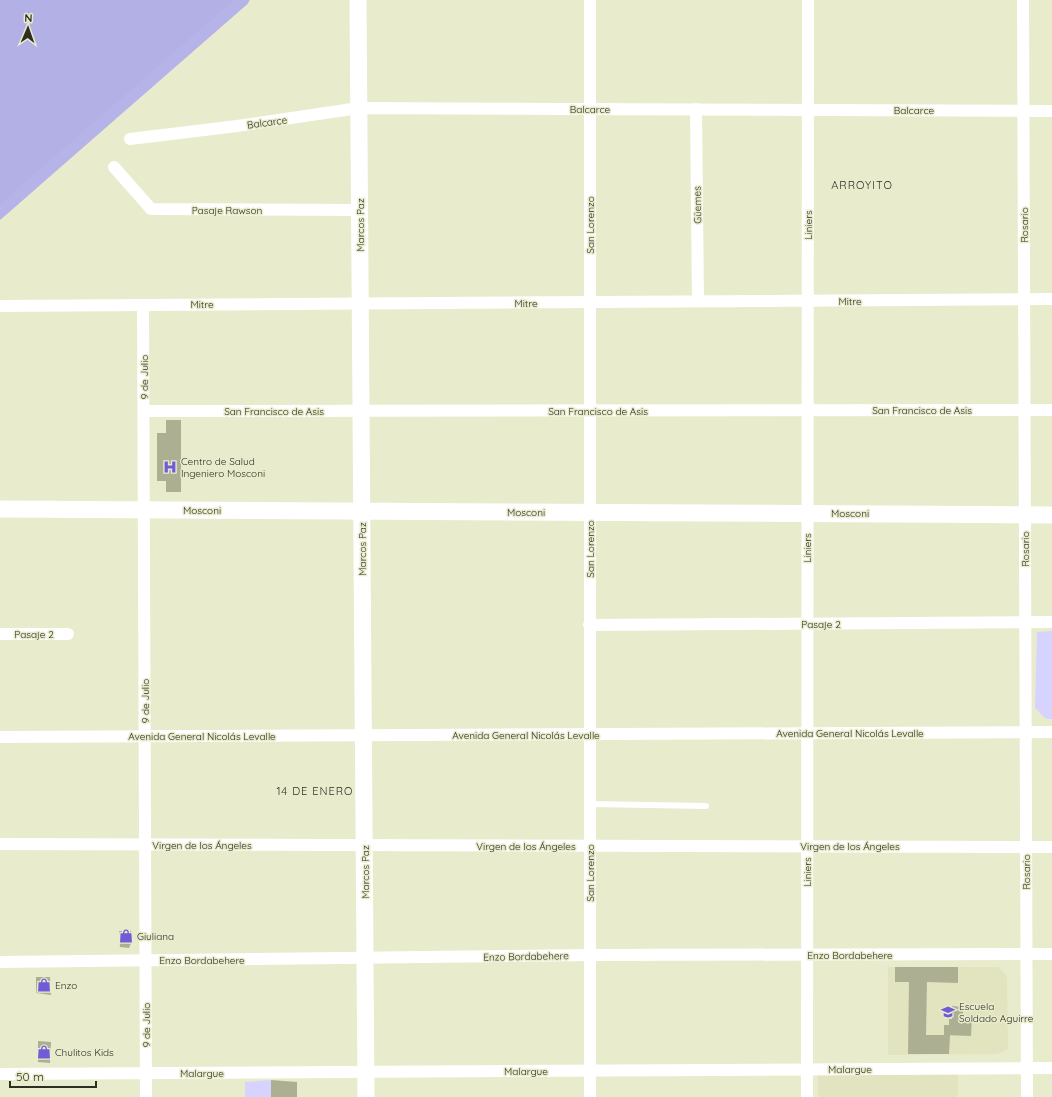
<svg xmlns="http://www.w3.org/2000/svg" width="1052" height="1097" font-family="Quicksand,sans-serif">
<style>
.built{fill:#e1e4be}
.green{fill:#d6d4fe}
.forest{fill:#b3b0e6}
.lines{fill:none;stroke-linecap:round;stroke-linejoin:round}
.canal{stroke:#b6b3e9;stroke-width:12}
.building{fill:#adaf92}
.lane{stroke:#fff;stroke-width:6}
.street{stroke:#fff;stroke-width:12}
.secondary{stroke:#fff;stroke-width:17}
.labels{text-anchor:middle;stroke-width:3;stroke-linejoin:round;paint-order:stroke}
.street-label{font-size:10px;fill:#2e2f23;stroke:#e9ebcd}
.poi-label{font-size:10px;fill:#2e2f23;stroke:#e9ebcd;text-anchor:start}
.neighbourhood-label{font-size:11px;letter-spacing:1px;fill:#2e2f23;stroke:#e9ebcd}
</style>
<rect width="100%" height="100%" fill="#e9ebcd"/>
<g class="built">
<polygon points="888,967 998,967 1007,976 1008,1049 997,1054 888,1055"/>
<polygon points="958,1072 958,1097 818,1097 818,1075"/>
</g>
<g class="green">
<polygon points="1052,631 1052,719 1046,719 1035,708 1037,632"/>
<polygon points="271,1080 271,1097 245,1097 245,1082"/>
</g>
<polygon class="forest" points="0,0 250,0 0,220"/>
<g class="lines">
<polyline class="canal" points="0,212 243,0"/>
</g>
<g class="building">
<polygon points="166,420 181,420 181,492 166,492 166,481 157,481 157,433 166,433"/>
<polygon points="119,931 131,931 132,941 129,948 120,947"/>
<polygon points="895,967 958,967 958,983 927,982 926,1035 950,1035 949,1054 908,1054 909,982 895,982"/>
<polygon points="36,977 50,977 51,995 36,993"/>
<polygon points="952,1006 963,1007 963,1016 972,1016 971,1036 944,1035 944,1025 949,1025 949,1019 952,1019"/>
<polygon points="38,1041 51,1042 50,1063 38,1062"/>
<polygon points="271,1080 297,1082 297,1097 271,1097"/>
</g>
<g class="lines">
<polyline class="lane" points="589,804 706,806"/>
<g class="street">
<polyline points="1023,0 1027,1097"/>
<polyline points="696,109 698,301"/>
<polyline points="130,139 237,126 359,108 1052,111"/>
<polyline points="114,167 151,209 360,210"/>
<polyline points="143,305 146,1097"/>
<polyline points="0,306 1052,299"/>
<polyline points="144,411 1052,410"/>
<polyline points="589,625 1052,622"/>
<polyline points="0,634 68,634"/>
<polyline points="0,737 1052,732"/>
<polyline points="0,844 1052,847"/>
<polyline points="0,962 590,955 1052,954"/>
<polyline points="0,1074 1052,1068"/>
<polyline points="590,1097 590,0"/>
<polyline points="807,1097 808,0"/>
</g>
<g class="secondary">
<polyline points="358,0 366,1097"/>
<polyline points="0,509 1052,515"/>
</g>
</g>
<defs>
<g id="hospital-bare" transform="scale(1.08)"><path d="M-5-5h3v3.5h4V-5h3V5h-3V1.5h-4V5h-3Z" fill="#715cd6" stroke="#e9ebcd" stroke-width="2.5" paint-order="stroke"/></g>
<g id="shop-bare" transform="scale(1.08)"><path d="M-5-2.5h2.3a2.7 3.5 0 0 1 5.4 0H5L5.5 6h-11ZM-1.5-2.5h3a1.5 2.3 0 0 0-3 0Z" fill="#715cd6" stroke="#e9ebcd" stroke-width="2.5" paint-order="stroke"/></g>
<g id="school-bare" transform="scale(1.08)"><path d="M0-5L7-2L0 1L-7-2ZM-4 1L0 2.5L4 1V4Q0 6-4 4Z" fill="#715cd6" stroke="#e9ebcd" stroke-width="2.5" paint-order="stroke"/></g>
</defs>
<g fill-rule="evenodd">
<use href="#hospital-bare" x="170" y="467"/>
<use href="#shop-bare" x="126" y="936"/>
<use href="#shop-bare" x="44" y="985"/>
<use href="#school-bare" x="948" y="1012"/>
<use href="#shop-bare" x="44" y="1052"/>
</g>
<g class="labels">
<g class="street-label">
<text x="590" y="113">Balcarce</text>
<text x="914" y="114">Balcarce</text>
<text transform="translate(267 122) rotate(-8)" y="4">Balcarce</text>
<text transform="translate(697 205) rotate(-91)" y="4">Güemes</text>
<text x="227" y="214">Pasaje Rawson</text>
<text transform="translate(360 225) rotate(-90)" y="4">Marcos Paz</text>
<text transform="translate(590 225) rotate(-90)" y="4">San Lorenzo</text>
<text transform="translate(808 225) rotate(-90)" y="4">Liniers</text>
<text transform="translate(1024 225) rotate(-90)" y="4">Rosario</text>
<text x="850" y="305">Mitre</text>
<text x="526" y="307">Mitre</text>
<text x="202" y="308">Mitre</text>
<text transform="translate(144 377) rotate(-90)" y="4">9 de Julio</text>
<text x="922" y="414">San Francisco de Asis</text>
<text x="274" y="415">San Francisco de Asis</text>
<text x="598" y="415">San Francisco de Asis</text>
<text x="202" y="514">Mosconi</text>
<text x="526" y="516">Mosconi</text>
<text x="850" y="517">Mosconi</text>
<text transform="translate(807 548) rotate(-90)" y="4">Liniers</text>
<text transform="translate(362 549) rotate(-90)" y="4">Marcos Paz</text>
<text transform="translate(590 549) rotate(-90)" y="4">San Lorenzo</text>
<text transform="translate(1025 549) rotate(-90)" y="4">Rosario</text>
<text x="821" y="628">Pasaje 2</text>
<text x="34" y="638">Pasaje 2</text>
<text transform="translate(145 701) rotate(-90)" y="4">9 de Julio</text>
<text x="850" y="737">Avenida General Nicolás Levalle</text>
<text x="526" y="739">Avenida General Nicolás Levalle</text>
<text x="202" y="740">Avenida General Nicolás Levalle</text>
<text x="202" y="849">Virgen de los Ángeles</text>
<text x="526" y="850">Virgen de los Ángeles</text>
<text x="850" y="850">Virgen de los Ángeles</text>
<text transform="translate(365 872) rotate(-90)" y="4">Marcos Paz</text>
<text transform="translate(807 872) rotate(-90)" y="4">Liniers</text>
<text transform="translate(1026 872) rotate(-90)" y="4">Rosario</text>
<text transform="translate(590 873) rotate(-90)" y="4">San Lorenzo</text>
<text x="850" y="959">Enzo Bordabehere</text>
<text transform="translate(526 956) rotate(-1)" y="4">Enzo Bordabehere</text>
<text x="202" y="964">Enzo Bordabehere</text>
<text transform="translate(146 1025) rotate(-90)" y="4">9 de Julio</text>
<text x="850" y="1073">Malargue</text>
<text x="526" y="1075">Malargue</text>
<text x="202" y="1077">Malargue</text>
</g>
<g class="poi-label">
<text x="181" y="465">Centro de Salud<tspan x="181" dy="12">Ingeniero Mosconi</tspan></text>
<text x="137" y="940">Giuliana</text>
<text x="55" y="989">Enzo</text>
<text x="959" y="1010">Escuela<tspan x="959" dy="12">Soldado Aguirre</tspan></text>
<text x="55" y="1056">Chulitos Kids</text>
</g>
<g class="neighbourhood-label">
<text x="862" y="189">ARROYITO</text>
<text x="315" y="795">14 DE ENERO</text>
</g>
</g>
<g transform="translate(28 28) rotate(2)" stroke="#e9ebcd" stroke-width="3" paint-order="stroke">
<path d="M0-3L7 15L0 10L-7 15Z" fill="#2e2f23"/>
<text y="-6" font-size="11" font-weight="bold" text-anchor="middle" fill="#2e2f23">N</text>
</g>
<path d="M10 1081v6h86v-6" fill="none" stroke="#2e2f23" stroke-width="2"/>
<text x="16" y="1081" font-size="12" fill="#2e2f23" stroke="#e9ebcd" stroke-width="3" paint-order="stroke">50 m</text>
</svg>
